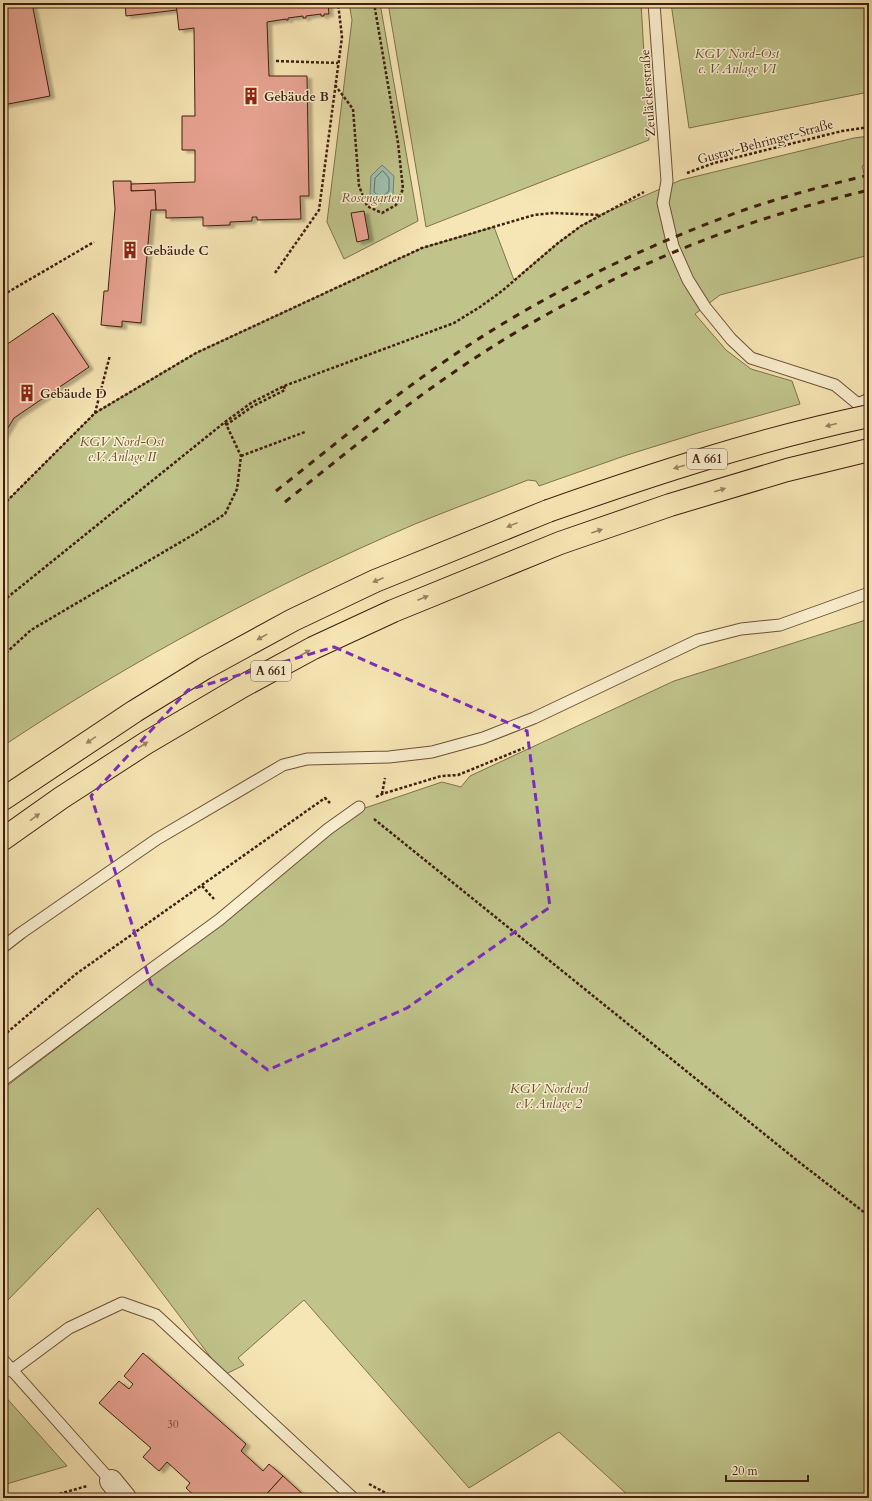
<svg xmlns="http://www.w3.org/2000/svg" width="872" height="1501" font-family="Cardo,serif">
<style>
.green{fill:#c0c48b;stroke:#80714c}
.water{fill:#9dbfaf;stroke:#777f6e}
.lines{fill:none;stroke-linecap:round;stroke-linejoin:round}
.shore{stroke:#6e6e5e;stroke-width:1}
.building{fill:#e9a493;stroke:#3f1e0d;filter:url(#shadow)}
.lane-casing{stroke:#6d5037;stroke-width:13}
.street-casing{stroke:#6d5037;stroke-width:24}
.highway-casing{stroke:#3f1e0d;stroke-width:24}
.path{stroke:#3f1e0d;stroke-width:2.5;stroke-dasharray:3 2;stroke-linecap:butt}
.lane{stroke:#faefcf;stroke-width:11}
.street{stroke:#faefcf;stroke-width:22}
.highway{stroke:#f7e6b5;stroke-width:22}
.rail{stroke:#3f1e0d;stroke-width:3;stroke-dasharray:7 7;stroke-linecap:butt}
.highway-bridge-casing{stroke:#3f1e0d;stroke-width:24;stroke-linecap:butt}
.highway-bridge{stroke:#f7e6b5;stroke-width:22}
.oneway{fill:#9b8261}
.marked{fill:none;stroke:#7b2cbf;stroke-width:3;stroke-dasharray:8 5;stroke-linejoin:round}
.labels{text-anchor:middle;stroke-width:3;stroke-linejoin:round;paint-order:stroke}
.number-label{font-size:11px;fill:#6a402e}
.shield{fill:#faefcf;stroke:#775d47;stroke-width:1}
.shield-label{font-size:12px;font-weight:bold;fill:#3f1e0d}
.park-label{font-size:13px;font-style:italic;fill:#665033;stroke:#faefcf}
.street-label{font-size:13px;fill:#3f1e0d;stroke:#faefcf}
.poi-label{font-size:13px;font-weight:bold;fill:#3f1e0d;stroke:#faefcf;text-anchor:start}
</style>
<defs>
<filter id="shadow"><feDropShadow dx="4.5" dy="2.5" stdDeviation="1" flood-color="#0004"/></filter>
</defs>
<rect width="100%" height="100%" fill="#f7e6b5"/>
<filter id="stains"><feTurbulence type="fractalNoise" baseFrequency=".005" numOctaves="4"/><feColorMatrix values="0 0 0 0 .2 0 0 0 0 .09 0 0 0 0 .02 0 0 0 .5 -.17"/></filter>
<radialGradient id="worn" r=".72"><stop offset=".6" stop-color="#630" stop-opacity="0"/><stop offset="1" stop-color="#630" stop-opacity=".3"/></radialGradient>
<g class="green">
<polygon points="349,3 380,3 418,221 344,259 327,222 352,20"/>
<polygon points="388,3 641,3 649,140 426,227"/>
<polygon points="671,3 869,3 869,92 689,128"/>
<path d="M869 136V164L862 166 869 190V255L720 295 695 314 726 350 751 369 792 381 800 404 701 432 627 455 539 486 536 481 528 480C490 495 452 509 415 524 273 585 132 660 3 746V505L95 413 196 353 422 248 494 227 514 280 558 243 581 226 600 215 681 180 854 138Z"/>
<polygon points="869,619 869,1498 631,1498 559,1432 469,1488 304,1300 238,1358 244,1365 224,1375 98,1208 3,1305 3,1089 184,951 362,809 442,782 461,787 470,776 674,681"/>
<polygon points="3,1394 67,1466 3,1485"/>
</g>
<polygon class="water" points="382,165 394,176 393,194 381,204 370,194 371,176"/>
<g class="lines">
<polygon class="shore" points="383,171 389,178 389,191 381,198 374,192 375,178 381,172"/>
</g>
<g class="building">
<polygon points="3,3 32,3 50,96 3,105"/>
<polygon points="125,3 176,3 177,10 126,16"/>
<polygon points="176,3 328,3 329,14 324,14 324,16 321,16 321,14 306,16 306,18 303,18 303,16 288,18 288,20 286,20 286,19 267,22 269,76 307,76 309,196 300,196 301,219 257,220 257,217 252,217 252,221 230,222 230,225 203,226 203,217 166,218 166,210 156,210 155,190 131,191 131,184 195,182 195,150 182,150 182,116 195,116 194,28 179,30"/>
<polygon points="113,181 131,181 131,191 155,190 156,210 151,210 141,323 122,321 122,327 101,325 104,291 108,291 115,209"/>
<polygon points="364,211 369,239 357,242 351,213"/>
<polygon points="53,313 89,367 14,418 3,436 3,347"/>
<polygon points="143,1353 246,1444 241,1451 263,1471 269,1464 283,1476 263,1498 197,1498 186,1488 190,1483 167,1462 159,1471 143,1457 151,1448 99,1403 119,1381 129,1389 133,1384 124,1376"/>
<polygon points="283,1476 307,1498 263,1498"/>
</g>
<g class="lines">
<g class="lane-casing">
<g id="lane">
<polyline points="654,3 667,181 663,203 673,246 688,280 705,307 731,339 751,358 835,385 858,404 869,418"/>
<polyline points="858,404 869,399"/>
<polyline points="3,947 21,933 157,839 283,765 307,759 389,757 432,752 483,738 534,718 698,640 741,629 780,625 869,593"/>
<polyline points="3,1080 138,979 219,920 328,829 359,807"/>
<polyline points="3,1360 111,1481"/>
<polyline points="11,1371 69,1328 122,1303 156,1315 353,1498"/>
</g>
</g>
<g class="street-casing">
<polyline id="street" points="111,1481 125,1498"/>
</g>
<g class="highway-casing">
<g id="highway">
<polyline points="3,799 135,711 205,668 293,620 375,581 548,511"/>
<polyline points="3,839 61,798 146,743 243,686 313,648 393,611 560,543 670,505 787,470 869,450"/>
</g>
</g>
<g class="path">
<polyline points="276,61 338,63"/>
<polyline points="335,85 353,109 359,186 367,206 382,213 396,205 403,189 398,143 374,3"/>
<polyline points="687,173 714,163 842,131 869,127"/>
<polyline points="275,273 319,210 342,37 338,3"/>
<polyline points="3,295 94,242"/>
<polyline points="95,413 196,353 422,248 534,215 554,213 600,215"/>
<polyline points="226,425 253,406 285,390 284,386"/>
<polyline points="241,456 305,432"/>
<polyline points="3,505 95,413 110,355"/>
<polyline points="3,601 225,422 251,403 284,386 454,323 480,307 502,291 558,243 581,226 644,192"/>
<polyline points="3,657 7,652 31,630 196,533 225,514 237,489 241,456 225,422"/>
<polyline points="382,794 385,778"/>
<polyline points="376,797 382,794 441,776 458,775 524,748"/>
<polyline points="374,819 799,1162 869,1216"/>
<polyline points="202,886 214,899"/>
<polyline points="3,1036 76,974 325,798 330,803"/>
<polyline points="369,1484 395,1498"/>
<polyline points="45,1498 87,1486"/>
</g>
<use href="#lane" class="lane"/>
<use href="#street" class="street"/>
<use href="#highway" class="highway"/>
<g class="rail">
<path d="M276 491C329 449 382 405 438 366 532 300 636 249 744 210 785 196 827 185 869 175"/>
<path d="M285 502C352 448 419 393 492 347 568 299 661 253 746 225 786 211 828 200 869 190"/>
</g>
<g class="highway-bridge-casing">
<path id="highway-bridge" d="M548 511C653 474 760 439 869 416"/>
</g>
<use href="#highway-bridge" class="highway-bridge"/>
</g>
<defs><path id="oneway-solid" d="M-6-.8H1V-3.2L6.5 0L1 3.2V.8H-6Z"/></defs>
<g class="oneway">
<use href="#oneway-solid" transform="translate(831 425) rotate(166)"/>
<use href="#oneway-solid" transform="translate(679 467) rotate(164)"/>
<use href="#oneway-solid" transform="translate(720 490) rotate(-17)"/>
<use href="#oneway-solid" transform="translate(512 525) rotate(158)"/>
<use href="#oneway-solid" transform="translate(597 531) rotate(-19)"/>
<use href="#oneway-solid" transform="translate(378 580) rotate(157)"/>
<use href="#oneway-solid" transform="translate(423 598) rotate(-23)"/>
<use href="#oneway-solid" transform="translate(262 637) rotate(151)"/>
<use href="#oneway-solid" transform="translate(305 653) rotate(-29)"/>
<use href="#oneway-solid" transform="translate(91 740) rotate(146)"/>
<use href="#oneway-solid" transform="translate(143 745) rotate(-32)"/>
<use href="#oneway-solid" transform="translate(35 817) rotate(-36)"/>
</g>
<path class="marked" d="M334 647 527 731 550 907 407 1008 268 1070 151 984 91 796 188 690Z"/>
<defs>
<g id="building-bare" transform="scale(1.38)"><path d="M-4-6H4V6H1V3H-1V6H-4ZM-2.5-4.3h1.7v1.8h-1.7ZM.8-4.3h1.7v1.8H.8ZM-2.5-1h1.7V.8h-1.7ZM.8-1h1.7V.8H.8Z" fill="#8f2418" stroke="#faefcf" stroke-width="2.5" paint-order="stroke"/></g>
</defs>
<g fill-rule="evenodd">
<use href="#building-bare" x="251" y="96"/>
<use href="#building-bare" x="130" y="250"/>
<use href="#building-bare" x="27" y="393"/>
</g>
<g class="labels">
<g class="number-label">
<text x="173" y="1428">30</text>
</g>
<g class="shield">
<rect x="687" y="449" width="40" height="20" rx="3"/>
<rect x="251" y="661" width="40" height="20" rx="3"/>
</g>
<g class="shield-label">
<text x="707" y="463">A 661</text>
<text x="271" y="675">A 661</text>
</g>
<g class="park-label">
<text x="737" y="58">KGV Nord-Ost<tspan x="737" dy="15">e. V. Anlage VI</tspan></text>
<text x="372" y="202">Rosengarten</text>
<text x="122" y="446">KGV Nord-Ost<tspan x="122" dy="15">e.V. Anlage II</tspan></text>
<text x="549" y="1093">KGV Nordend<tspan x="549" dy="15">e.V. Anlage 2</tspan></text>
</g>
<g class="street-label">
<text transform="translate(647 93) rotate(-94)" y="5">Zeuläckerstraße</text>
<text transform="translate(765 141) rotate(-15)" y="5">Gustav-Behringer-Straße</text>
</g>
<g class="poi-label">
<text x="264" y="101">Gebäude B</text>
<text x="143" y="255">Gebäude C</text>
<text x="40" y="398">Gebäude D</text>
</g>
</g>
<rect width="872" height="1501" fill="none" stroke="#f7e6b5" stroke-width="16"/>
<rect x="4" y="4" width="864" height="1493" fill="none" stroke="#3f1e0d" stroke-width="2"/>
<rect x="8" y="8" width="856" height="1485" fill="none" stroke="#3f1e0d"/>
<path d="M726 1475v6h82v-6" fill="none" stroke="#3f1e0d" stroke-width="2"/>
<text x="732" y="1475" font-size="12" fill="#3f1e0d" stroke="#faefcf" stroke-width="3" paint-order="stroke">20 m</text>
<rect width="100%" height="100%" filter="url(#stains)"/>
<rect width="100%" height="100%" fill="url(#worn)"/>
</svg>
